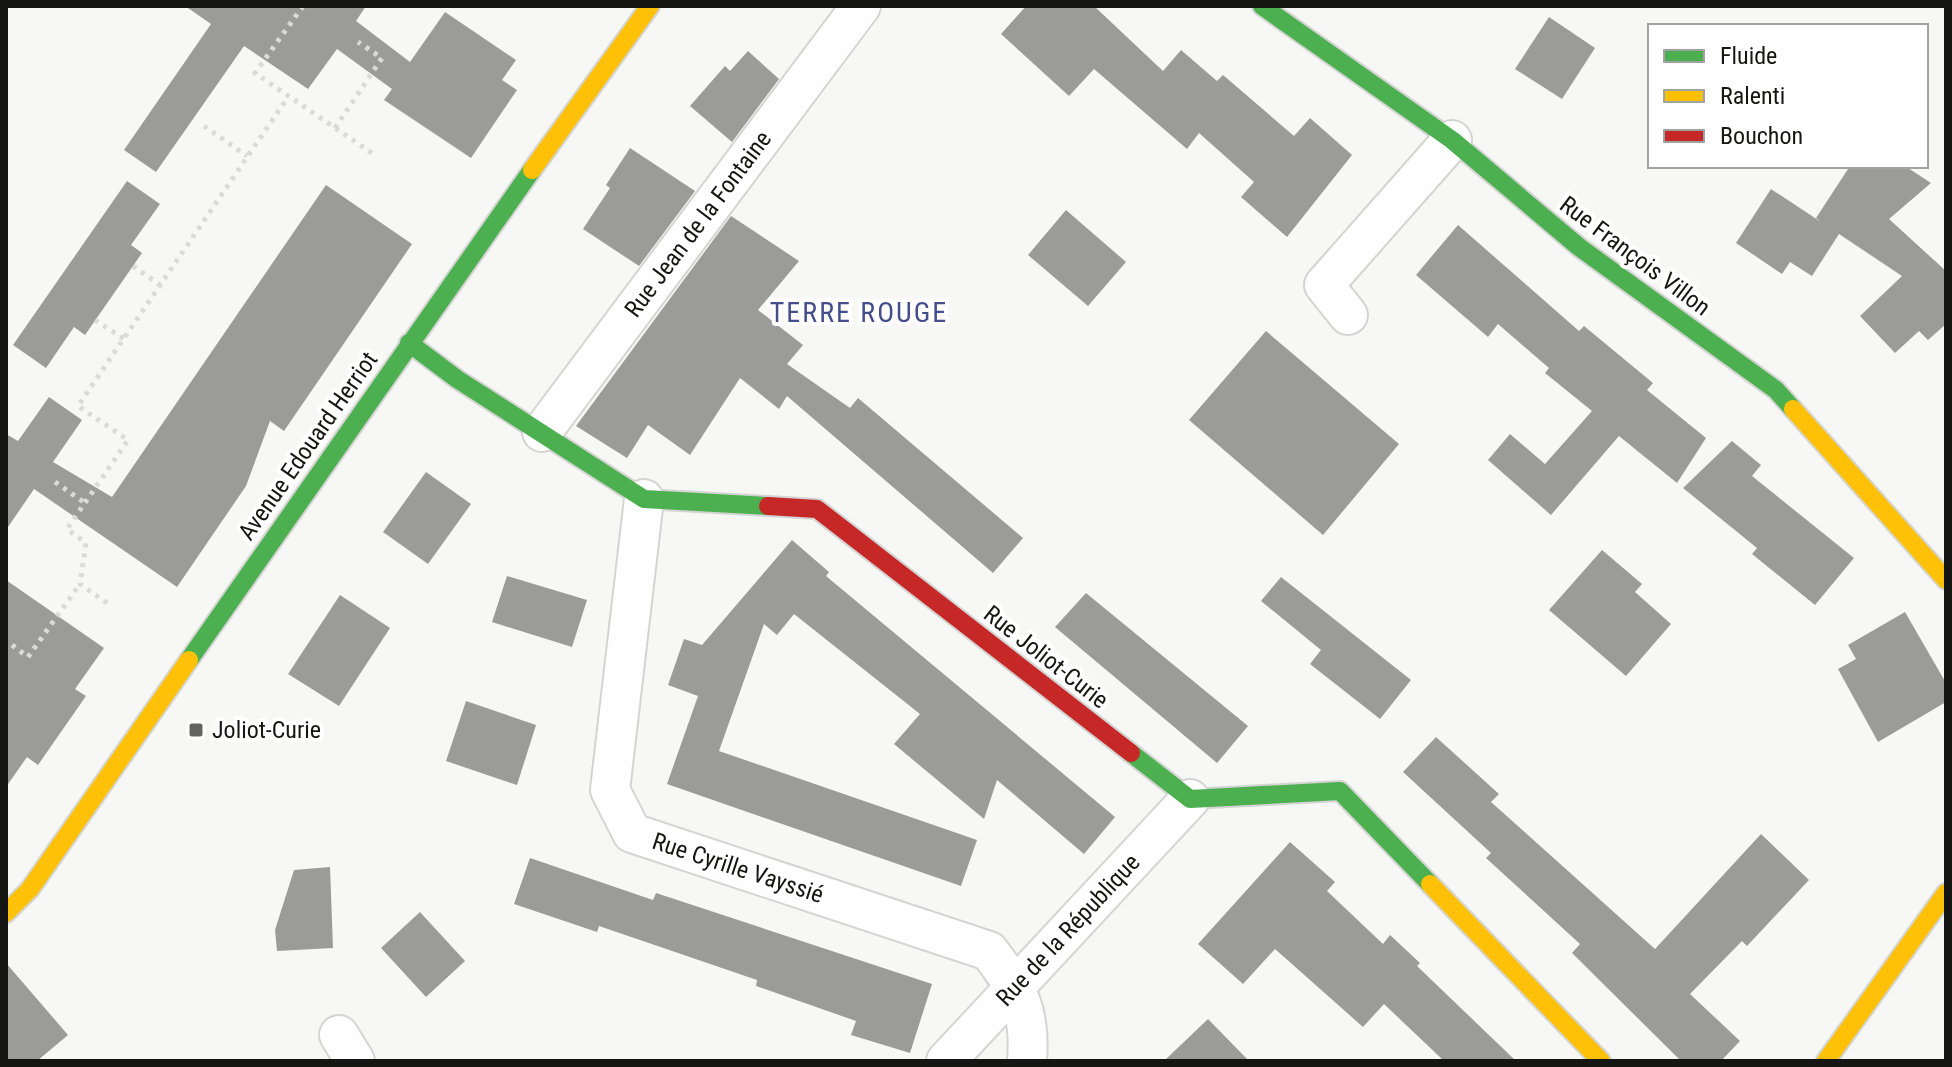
<svg xmlns="http://www.w3.org/2000/svg" width="1952" height="1067" viewBox="0 0 1952 1067" font-family="'Roboto Condensed',sans-serif">
	<style>
		.building { fill: #9b9c9a }
		.lines { fill: none; stroke-linecap: round; stroke-linejoin: round }
		.street-casing { stroke: #d4d5d3; stroke-width: 42 }
		.fast-casing { stroke: #d4d5d3; stroke-width: 22 }
		.slow-casing { stroke: #d4d5d3; stroke-width: 22 }
		.jam-casing { stroke: #d4d5d3; stroke-width: 22 }
		.path { stroke: #dadad9; stroke-width: 5; stroke-dasharray: 4 6; stroke-linecap: butt }
		.street { stroke: #fefefe; stroke-width: 38 }
		.fast { stroke: #4caf50; stroke-width: 18 }
		.slow { stroke: #ffc107; stroke-width: 18 }
		.jam { stroke: #c62828; stroke-width: 18 }
		.poi-dot { fill: #646563; stroke: #fff; stroke-width: 3 }
		.labels { text-anchor: middle; stroke-width: 8; stroke-linejoin: round; paint-order: stroke }
		.street-label { font-size: 24px; fill: #151614; stroke: #fff }
		.poi-label { font-size: 24px; fill: #151614; stroke: #fff; text-anchor: start }
		.quarter-label { font-size: 28px; letter-spacing: 2px; fill: #444e8b; stroke: #fff }
	</style>
	<rect width="100%" height="100%" fill="#f7f8f5"/>
	<g class="building">
		<path d="M185 6H366L356 21 410 62 445 12 516 60 502 80 517 90 471 158 384 100 392 89 337 49 308 89 244 46 156 172 124 150 211 24Z"/>
		<path d="M1026 6H1094L1163 71 1181 50 1217 81 1223 75 1294 136 1310 118 1352 155 1287 237 1241 197 1254 182 1199 133 1187 149 1094 69 1069 96 1001 34Z"/>
		<path d="M1549 17 1595 48 1562 99 1515 69Z"/>
		<path d="M748 51 779 79 732 142 690 106 725 66 730 71Z"/>
		<path d="M630 148 695 191 639 266 583 229 610 188 606 185Z"/>
		<path d="M1850 166H1905L1931 183 1889 219 1946 271V324L1928 340 1919 331 1895 353 1860 316 1902 276 1839 234 1812 276 1790 262 1782 274 1736 243 1771 189 1821 222 1816 218Z"/>
		<path d="M127 181 160 204 131 245 142 253 85 335 74 327 46 368 13 345Z"/>
		<path d="M326 185 412 244 284 431 270 421 246 486 177 587 34 489 6 530V434L18 441 49 397 82 420 53 462 112 497Z"/>
		<path d="M1066 210 1126 262 1088 306 1028 255Z"/>
		<path d="M731 216 799 261 758 310 803 345 787 364 850 408 858 398 1023 538 993 573 787 396 779 409 740 378 690 455 648 425 627 458 576 426Z"/>
		<path d="M1458 225 1579 331 1584 326 1653 383 1647 390 1706 438 1677 483 1619 436 1551 515 1488 460 1510 434 1545 464 1592 411 1545 373 1549 368 1498 324 1488 337 1416 275Z"/>
		<path d="M1266 331 1399 444 1323 535 1189 420Z"/>
		<path d="M1732 441 1761 465 1752 476 1854 558 1815 605 1752 554 1757 548 1683 488Z"/>
		<path d="M426 472 471 504 428 564 383 532Z"/>
		<path d="M792 540 829 572 826 576 1115 817 1084 854 997 780 984 819 894 744 920 714 794 614 777 635 764 624 719 751 977 840 961 886 667 784 698 696 668 685 684 639 702 645Z"/>
		<path d="M1602 550 1642 584 1635 592 1671 624 1626 676 1549 610Z"/>
		<path d="M507 576 587 600 572 647 492 622Z"/>
		<path d="M1281 577 1411 680 1380 719 1310 664 1321 650 1261 601Z"/>
		<path d="M6 580 104 648 75 689 86 696 38 765 27 757 6 787Z"/>
		<path d="M1086 593 1248 726 1217 763 1055 627Z"/>
		<path d="M340 595 390 628 339 706 288 674Z"/>
		<path d="M1905 612 1946 683V702L1878 742 1838 669 1856 659 1848 645Z"/>
		<path d="M466 701 536 725 517 785 446 761Z"/>
		<path d="M1436 737 1499 794 1491 802 1655 949 1761 834 1809 880 1747 946 1742 941 1690 994 1740 1041 1721 1061H1681L1572 953 1580 944 1486 858 1491 853 1403 772Z"/>
		<path d="M1290 842 1335 882 1327 891 1383 944 1390 935 1420 963 1417 966 1516 1061H1444L1384 1004 1363 1027 1275 949 1243 984 1198 944Z"/>
		<path d="M530 858 653 900 656 893 932 984 910 1053 851 1035 856 1021 756 986 757 980 599 926 597 932 514 904Z"/>
		<path d="M330 867 333 948 277 951 275 930 294 870Z"/>
		<path d="M420 912 465 961 426 997 381 948Z"/>
		<path d="M6 963 68 1035 37 1061H6Z"/>
		<path d="M1208 1019 1249 1061H1164Z"/>
	</g>
	<g class="lines">
		<g class="street-casing">
			<g id="street">
				<path d="M1348 315 1324 285 1452 140"/>
				<path d="M542 432 861 6"/>
				<path d="M644 499 610 790 632 833 989 951C1019 990 1031 1011 1027 1061"/>
				<path d="M339 1035 355 1061"/>
				<path d="M946 1061 1190 799"/>
			</g>
		</g>
		<g class="fast-casing">
			<g id="fast">
				<path d="M1262 6 1452 140 1579 247 1776 390 1793 409"/>
				<path d="M409 343 457 379 644 499 768 506"/>
				<path d="M189 660 532 170"/>
				<path d="M1131 753 1190 799 1340 791 1430 884"/>
			</g>
		</g>
		<g class="slow-casing">
			<g id="slow">
				<path d="M532 170 650 6"/>
				<path d="M1793 409 1946 580"/>
				<path d="M1430 884 1601 1061"/>
				<path d="M6 913 30 889 189 660"/>
				<path d="M1826 1061 1946 893"/>
			</g>
		</g>
		<g class="jam-casing">
			<path id="jam" d="M768 506 817 509 1131 753"/>
		</g>
		<g class="path">
			<path d="M303 6 255 73 376 156"/>
			<path d="M204 126 247 156"/>
			<path d="M335 128 382 58 358 42"/>
			<path d="M133 266 160 285"/>
			<path d="M95 320 124 339"/>
			<path d="M55 482 85 503"/>
			<path d="M107 603 80 584 86 543 67 529 128 440 78 406 288 97"/>
			<path d="M12 645 28 657 80 584"/>
		</g>
		<use href="#street" class="street"/>
		<use href="#fast" class="fast"/>
		<use href="#slow" class="slow"/>
		<use href="#jam" class="jam"/>
	</g>
	<rect class="poi-dot" x="188" y="722" width="16" height="16" rx="4"/>
	<g class="labels">
		<g class="street-label">
			<text transform="translate(698 224) rotate(-53)" y="8">Rue Jean de la Fontaine</text>
			<text transform="translate(1635 256) rotate(37)" y="8">Rue François Villon</text>
			<text transform="translate(308 446) rotate(-55)" y="8">Avenue Edouard Herriot</text>
			<text transform="translate(1046 657) rotate(38)" y="8">Rue Joliot-Curie</text>
			<text transform="translate(738 868) rotate(18)" y="8">Rue Cyrille Vayssié</text>
			<text transform="translate(1068 930) rotate(-47)" y="8">Rue de la République</text>
		</g>
		<g class="poi-label">
			<text x="212" y="738">Joliot-Curie</text>
		</g>
		<g class="quarter-label">
			<text x="859" y="322">TERRE ROUGE</text>
		</g>
	</g>
	<rect width="1952" height="1067" fill="none" stroke="#151614" stroke-width="16"/>
	<rect x="1648" y="24" width="280" height="144" fill="#ffffff" stroke="#a1a2a1" stroke-width="2"/>
	<rect x="1664" y="50" width="40" height="12" fill="#4caf50" stroke="#a1a2a1" stroke-width="2"/>
	<text x="1720" y="64" font-size="24" fill="#151614">Fluide</text>
	<rect x="1664" y="90" width="40" height="12" fill="#ffc107" stroke="#a1a2a1" stroke-width="2"/>
	<text x="1720" y="104" font-size="24" fill="#151614">Ralenti</text>
	<rect x="1664" y="130" width="40" height="12" fill="#c62828" stroke="#a1a2a1" stroke-width="2"/>
	<text x="1720" y="144" font-size="24" fill="#151614">Bouchon</text>
</svg>
